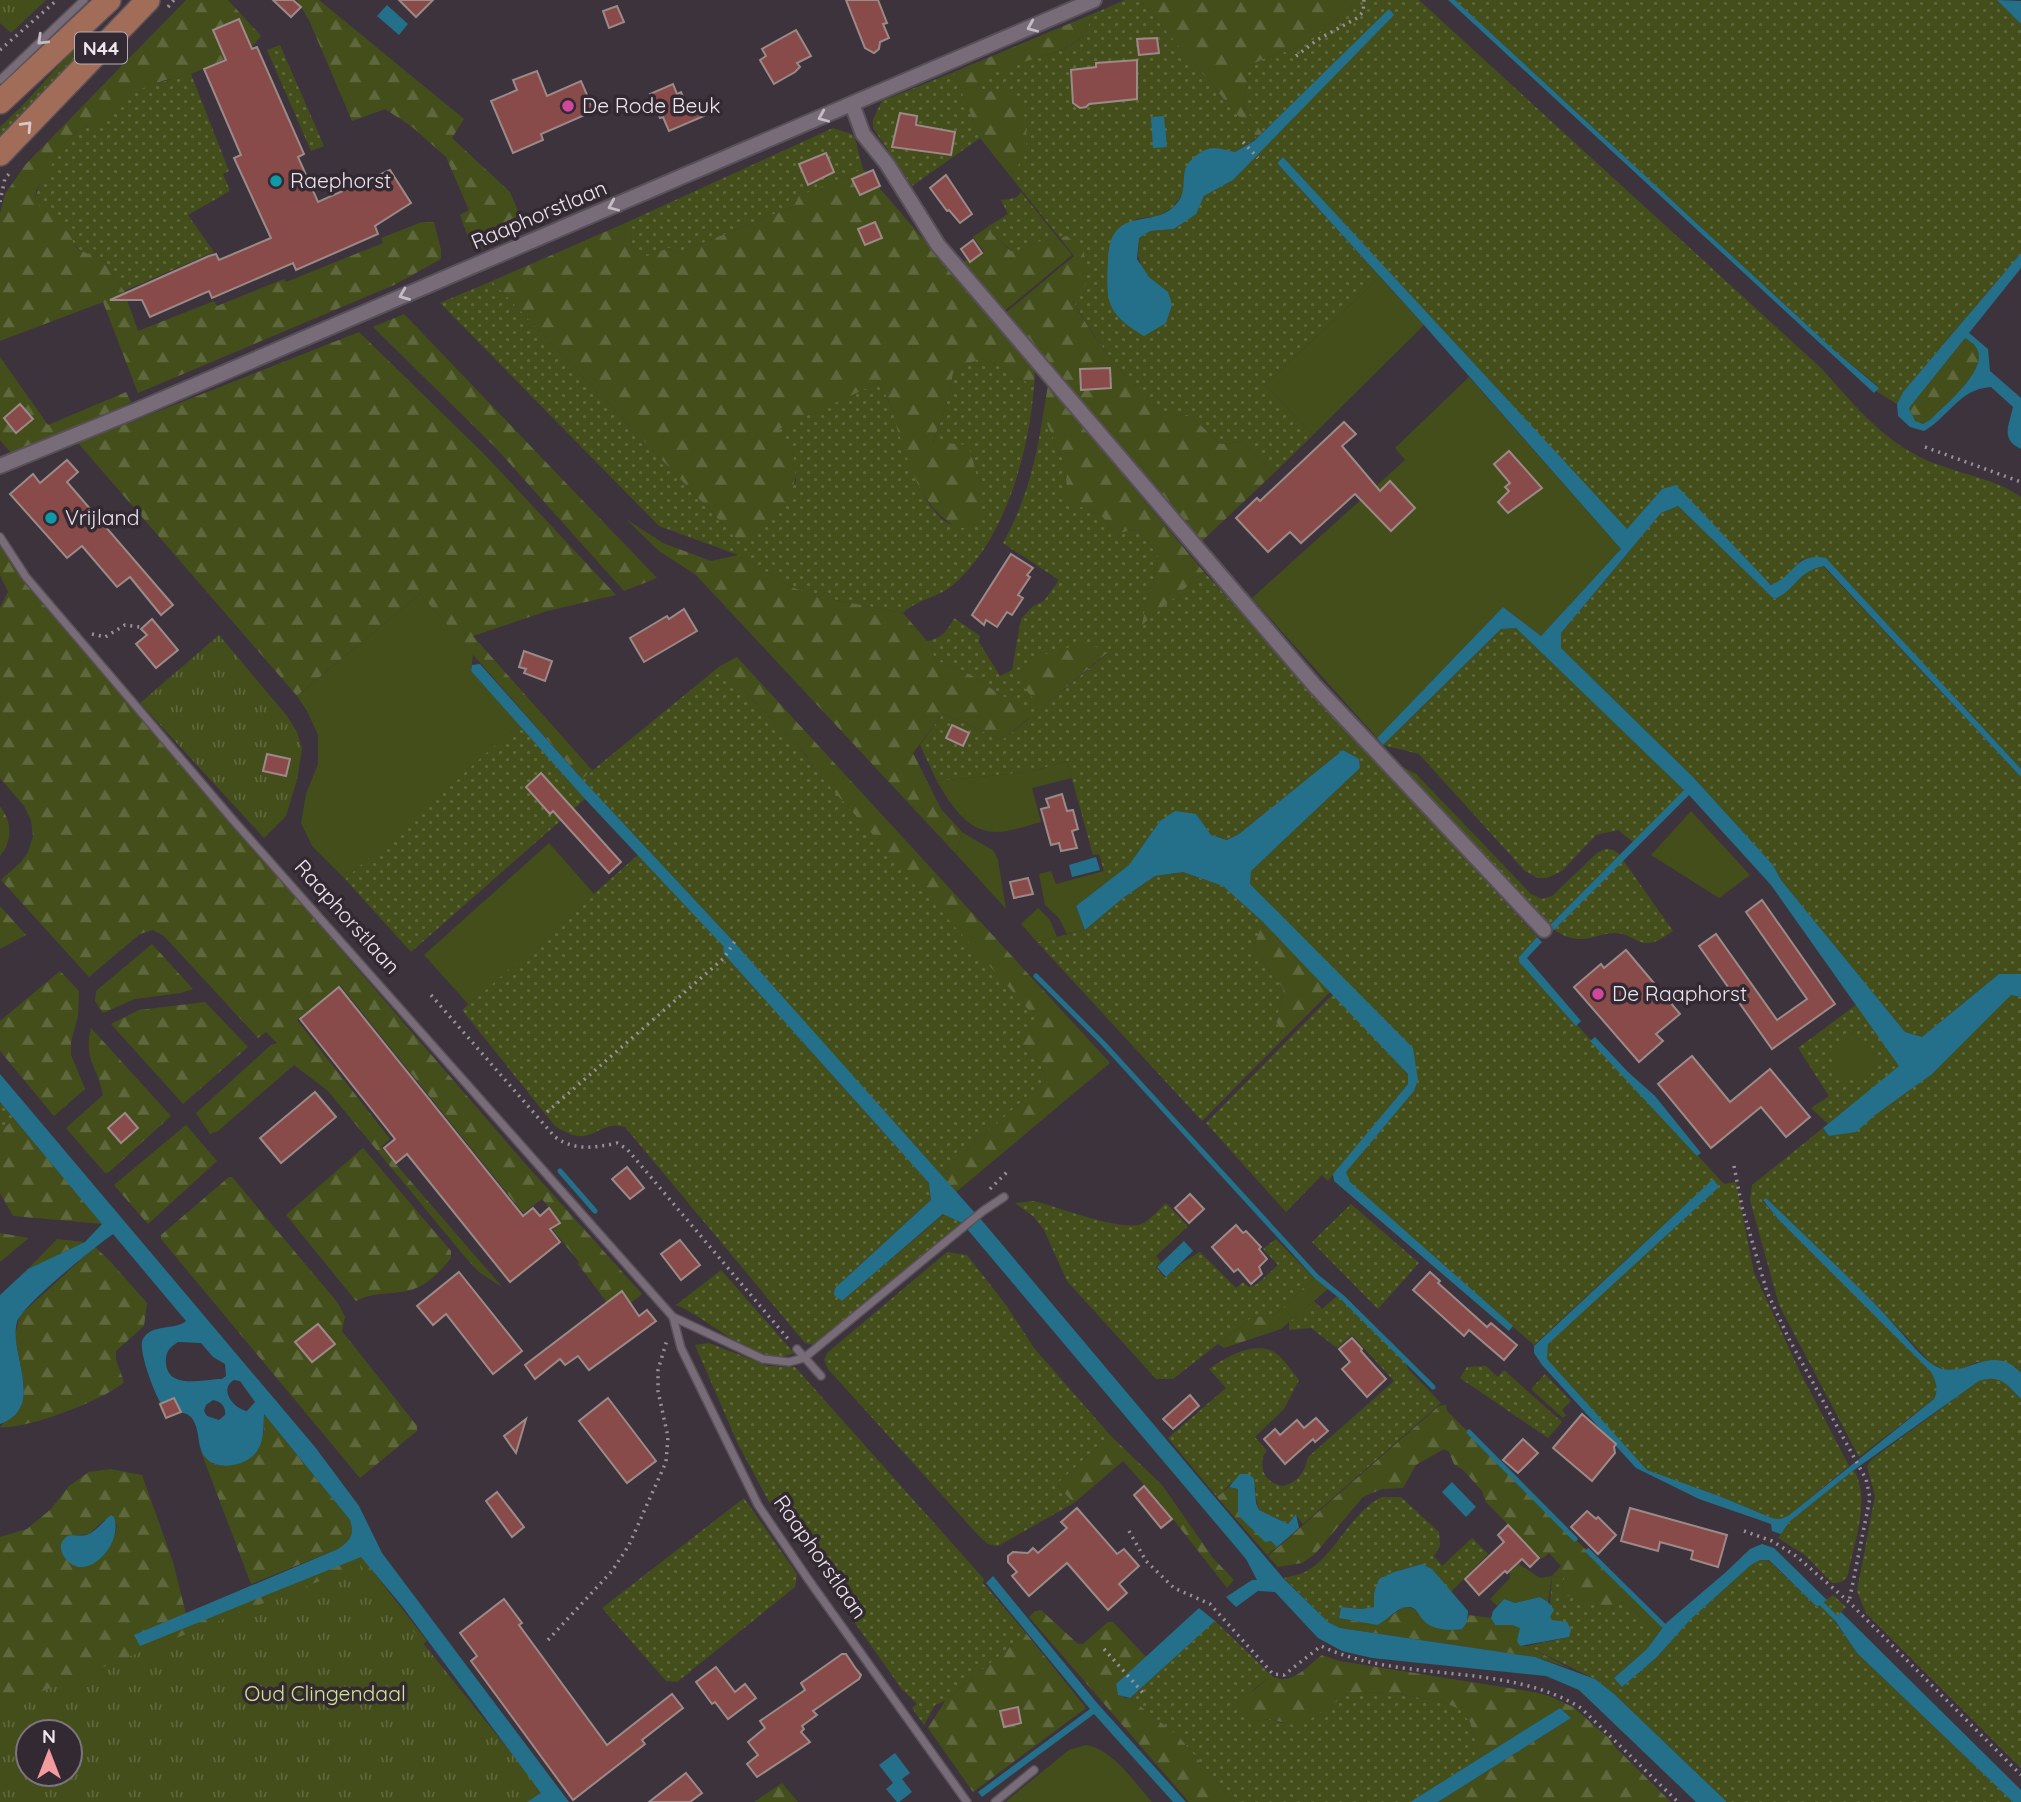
<svg xmlns="http://www.w3.org/2000/svg" width="2021" height="1802" viewBox="0 0 2021 1802" font-family="Quicksand,sans-serif">
	<style>
		.grass { fill: url(#grass-dots); fill-rule: evenodd }
		.forest { fill: url(#forest-firs); fill-rule: evenodd }
		.park { fill: url(#park-tufts); fill-rule: evenodd }
		.garden { fill: #444e1b }
		.water { fill: #24708b; fill-rule: evenodd }
		.lines { fill: none; stroke-linecap: round; stroke-linejoin: round }
		.stream { stroke: #24708b; stroke-width: 5 }
		.building { fill: #884b49; stroke: #9c8a88; stroke-width: 2 }
		.service-casing { stroke: #585058; stroke-width: 10 }
		.minor-casing { stroke: #585058; stroke-width: 18 }
		.primary-casing { stroke: #585058; stroke-width: 26 }
		.path { stroke: #999199; stroke-width: 3.5; stroke-dasharray: 2 5; stroke-linecap: butt }
		.service { stroke: #776c77; stroke-width: 7 }
		.minor { stroke: #776c77; stroke-width: 14 }
		.primary { stroke: #a26d58; stroke-width: 23 }
		.oneway { stroke: #c4bcc4 }
		.oneway2 { stroke: #dac8c8 }
		.hotel-dot { fill: #d1479c; stroke: #332933; stroke-width: 2.5 }
		.culture-dot { fill: #0f9aa8; stroke: #332933; stroke-width: 2.5 }
		.labels { text-anchor: middle; stroke-width: 7; stroke-linejoin: round; paint-order: stroke }
		.shield { fill: #332933; stroke: #b5aeb5; stroke-width: 2 }
		.shield-label { font-size: 19px; font-weight: bold; fill: #ede7ed }
		.poi-label { font-size: 21px; fill: #ede7ed; stroke: #332933; text-anchor: start }
		.street-label { font-size: 21px; fill: #ede7ed; stroke: #332933 }
		.park-label { font-size: 21px; fill: #d2e58e; stroke: #332933 }
	</style>
	<defs>
		<pattern id="grass-dots" width="8" height="8" patternUnits="userSpaceOnUse" patternTransform="scale(1.75)"><rect width="8" height="8" fill="#444e1b"/><path d="M2 2h.1M6 6h.1" fill="none" stroke="#5f683c" stroke-width="1.8" stroke-linecap="round"/></pattern>
		<pattern id="forest-firs" width="22" height="20" patternUnits="userSpaceOnUse" patternTransform="scale(1.75)"><rect width="22" height="20" fill="#444e1b"/><path d="M5 1l3.5 6h-7zM16 11l3.5 6h-7z" fill="#5f683c"/></pattern>
		<pattern id="park-tufts" width="24" height="20" patternUnits="userSpaceOnUse" patternTransform="scale(1.75)"><rect width="24" height="20" fill="#444e1b"/><path d="M3 7l-1-3M5 7V3M7 7l1-3M15 17l-1-3M17 17v-4M19 17l1-3" fill="none" stroke="#5f683c"/></pattern>
	</defs>
	<rect width="100%" height="100%" fill="#3d333d"/>
	<g class="grass">
		<path d="M1125 0H1140L1257 138 1235 152 1213 148 1186 167 1184 192 1172 208 1158 216 1136 219 1109 249 1168 292C1144 274 1136 269 1139 238L1150 231 1175 229 1195 214 1204 196 1233 180 1389 10 1262 133 1244 107 1249 66 1265 58 1301 47 1353 5V0H1419L1822 369C1856 407 1887 446 1936 464 1965 475 1995 479 2021 497V769L1826 558 1802 559 1783 580 1772 585 1662 489 1627 530 1283 157 1277 163 1380 277 1265 385 1313 435 1274 473 1243 442 1220 444 1191 416C1184 416 1176 416 1169 414 1141 403 1086 328 1073 300L1086 284 1067 236 1059 237 1011 177 1025 152 990 91 981 95 977 92C981 52 1091 68 1090 15Z"/>
		<path d="M1455 0H1997L2021 24V253L1903 392 1897 404 1876 391 1879 387 1835 351Z"/>
		<path d="M97 36 0 137V127L24 104 76 46Z"/>
		<path d="M280 45 324 146 311 151 267 50Z"/>
		<path d="M954 72 980 138 912 186 873 128V119L882 101Z"/>
		<path d="M191 74 229 171 223 174 230 191 188 215 214 252 124 291 94 249 88 254C66 243 50 221 35 201 37 182 62 142 78 131 85 126 91 126 99 125L128 94 143 87Z"/>
		<path d="M833 128 854 135 863 169 837 180 794 206 678 253 669 248 639 260 623 224Z"/>
		<path d="M1021 192 1058 238 1038 242 1019 251H1012L992 234 989 226 1008 214 1001 200 1016 198Z"/>
		<path d="M492 281 742 544 796 482 793 455 778 429 871 385 878 383C904 411 915 538 969 526L933 443 949 396 953 373 980 358 1005 368 1034 387C1029 452 1005 540 954 584 938 598 918 599 903 613L820 597 794 588 738 555 659 526 440 303Z"/>
		<path d="M1043 415 1067 469V487L1079 506 1100 514 1114 531 1120 533 1134 529 1140 533 1158 555 1153 585 1146 603 1143 624 1204 572 1537 937 1519 957V962L1724 1184 1736 1182 1754 1273 1801 1374 1849 1466 1788 1516 1780 1519 1772 1518 1719 1496 1647 1470 1546 1359 1548 1344 1713 1179 1534 1345 1350 1183 1345 1172 1414 1091 1418 1079 1323 959 1250 884 1251 871 1360 768 1359 759 1343 750 1239 834 1227 840 1211 835 1196 814 1160 821 1129 865 1107 882 1099 854 1093 855 1067 761 1029 772 937 781 920 745 943 714 1002 740 1030 718 1022 709 971 675 936 660 927 641C942 638 947 632 954 618L980 636 979 642 1000 676 1012 670 1021 619 1033 606 1044 601 1059 580 1003 543C1026 502 1036 461 1043 415ZM1107 654 1042 707 1022 684Z"/>
		<path d="M1678 506 1774 599C1796 590 1795 572 1823 566L2021 777V974H1999L1922 1037 1905 1032 1781 880 1773 865 1693 777 1561 648V633L1661 513Z"/>
		<path d="M1516 628 1685 790 1633 842 1618 830 1596 835 1562 871 1547 878H1538L1525 871 1419 754 1383 745 1501 629Z"/>
		<path d="M720 666 797 745 808 758 807 761 1037 1018 1036 1024 1020 1044C1030 1054 1046 1066 1046 1080L939 1175 734 942 582 779Z"/>
		<path d="M519 724 585 799 411 952 345 879 470 766Z"/>
		<path d="M1401 766 1416 774 1531 894 1542 899 1552 896 1597 853C1607 847 1612 848 1620 855L1548 927 1400 771Z"/>
		<path d="M639 854 724 947 723 953 929 1183 932 1199 835 1288V1295L842 1301 944 1214 962 1223 813 1345 805 1343 625 1127C593 1119 595 1152 555 1126L462 1010Z"/>
		<path d="M1623 860 1673 931C1665 936 1657 943 1648 943 1640 944 1631 936 1623 934 1599 928 1586 951 1554 930Z"/>
		<path d="M1183 872 1223 886 1263 922 1253 948 1284 990 1276 1022 1286 1036 1202 1121 1037 942 1085 930 1123 898 1155 876Z"/>
		<path d="M1333 994 1408 1074V1084L1328 1181 1322 1175 1286 1212 1206 1123Z"/>
		<path d="M2011 995 2021 997V1373L2016 1367 1977 1362 1959 1370 1948 1371 1932 1364 1877 1306 1766 1198 1763 1201 1778 1219 1931 1372 1938 1387 1934 1399 1859 1457 1779 1305 1750 1200 1752 1185 1823 1128 1829 1136 1856 1131Z"/>
		<path d="M1856 1005 1900 1066 1828 1124 1811 1108 1829 1096 1798 1048Z"/>
		<path d="M0 1102 14 1119 0 1132Z"/>
		<path d="M1034 1201C1058 1207 1122 1232 1141 1224 1150 1221 1159 1209 1166 1203L1188 1226 1156 1256 1161 1262 1156 1267 1165 1278 1183 1262 1200 1252 1236 1288 1243 1282 1249 1287 1257 1284 1278 1265 1263 1249 1276 1239 1314 1278 1276 1314 1251 1318 1173 1379H1156L1067 1281 1044 1230 1034 1217 1015 1203Z"/>
		<path d="M1351 1204 1419 1263 1378 1309 1312 1242Z"/>
		<path d="M947 1252 967 1255 1006 1305 1034 1348 1110 1435 1059 1482 1058 1486 1074 1503 998 1546 988 1544 978 1535 828 1369 824 1360 827 1353Z"/>
		<path d="M721 1270 794 1353C758 1370 710 1318 676 1305Z"/>
		<path d="M1337 1296 1405 1361 1408 1369 1441 1403 1303 1524 1296 1515 1288 1524 1259 1510 1255 1494 1256 1488 1231 1483 1217 1497 1168 1438 1226 1388 1209 1369C1226 1357 1256 1339 1277 1354 1285 1360 1292 1372 1299 1380L1284 1409 1255 1437 1267 1451 1263 1456C1260 1473 1267 1483 1283 1486 1298 1482 1305 1472 1308 1457L1394 1381 1352 1335 1337 1348 1311 1328 1289 1330V1322L1314 1301 1322 1309Z"/>
		<path d="M709 1343 768 1366 795 1367 984 1579 983 1583 1026 1633 945 1701 935 1705 924 1725 912 1708 917 1704 901 1688 768 1500 738 1444 695 1345Z"/>
		<path d="M1486 1366 1498 1377 1504 1370 1562 1422 1548 1438 1460 1378 1467 1367Z"/>
		<path d="M1545 1374 1571 1401 1562 1410 1566 1415 1563 1418 1531 1389Z"/>
		<path d="M1990 1378 2002 1380 2021 1399V1768L1866 1613 1857 1591 1875 1496 1867 1466 1872 1459 1979 1381Z"/>
		<path d="M1854 1470C1871 1501 1854 1541 1848 1574 1845 1582 1840 1583 1832 1583L1805 1555 1778 1538 1789 1522Z"/>
		<path d="M1382 1497H1401L1439 1532 1440 1546 1434 1556 1442 1566 1472 1538 1488 1554 1451 1592 1432 1569 1422 1564 1394 1572 1374 1593 1375 1607 1361 1609 1341 1607 1339 1618 1328 1622 1284 1578C1290 1576 1299 1575 1305 1572 1336 1556 1349 1513 1382 1497Z"/>
		<path d="M744 1498 797 1574 795 1587 677 1682 666 1681 602 1608Z"/>
		<path d="M1760 1560H1768L1817 1607 1833 1595 1846 1607 1834 1620 1857 1653 2013 1802H1727L1613 1693 1595 1679 1527 1646 1569 1637 1549 1617 1552 1576 1564 1578 1563 1594 1586 1602 1596 1601 1604 1608H1611L1624 1602 1659 1632 1647 1649 1614 1678 1622 1687 1656 1658 1691 1619 1751 1565Z"/>
		<path d="M1215 1621 1271 1675 1253 1690 1251 1721 1270 1719 1282 1723 1349 1693 1388 1692 1443 1702 1460 1709 1470 1722 1480 1758 1410 1802H1234L1179 1737 1130 1698Z"/>
	</g>
	<g class="forest">
		<path d="M186 0H228L261 36 252 47 182 78 165 80 128 94 107 121 99 125 85 127 76 132 65 143 46 174 36 191 35 201C43 211 45 208 52 214 61 222 72 236 75 247L88 254 94 249 124 291 138 331 214 301 217 306 284 279 286 282 383 243 381 238 422 222H434L441 250V259L394 285 138 393 103 302 0 341V213L5 194 26 164Z"/>
		<path d="M297 0H319L464 119 452 138 510 192 526 230 480 249 471 246 460 215 469 210 446 157 411 126 385 109 352 121 309 20Z"/>
		<path d="M1140 0H1353V5L1301 47 1265 58 1249 66 1244 107 1262 133 1257 138Z"/>
		<path d="M1090 15C1091 62 1002 54 978 86L977 92 981 94C1013 83 1024 99 1026 130 1027 137 1027 145 1025 152 1022 161 1015 169 1011 177L980 138 954 72Z"/>
		<path d="M863 169 1030 363 1035 372 1034 387 1005 368 980 358 953 373 949 396 933 442 969 445C973 463 991 515 970 526 961 531 953 526 946 520 919 499 909 463 898 432 893 415 891 397 878 383L779 429C783 437 789 444 792 453 807 493 770 521 742 544L492 281 623 224 639 259 669 248 678 253 794 206 799 196Z"/>
		<path d="M989 226 992 234 1011 251H1019L1038 242 1058 238 1072 255 1002 313 959 266 966 260 970 263 984 252 973 237Z"/>
		<path d="M1067 236 1084 252 1086 284 1073 301C1087 330 1136 395 1164 411 1172 416 1181 416 1191 416L1220 444 1243 442 1274 473 1201 542 1003 315 1074 256 1059 237Z"/>
		<path d="M404 314 657 578 624 591 494 446 373 327Z"/>
		<path d="M359 332 485 455 616 595 547 611 473 636 592 770 582 779 420 594 297 696 78 443Z"/>
		<path d="M1965 337C1969 341 1975 345 1978 349 1988 370 1944 406 1930 420L1923 424 1915 421 1909 408Z"/>
		<path d="M0 357 48 425 126 392 131 402 52 439 11 453 0 440Z"/>
		<path d="M1048 385 1204 572 1142 625 1146 603 1153 585 1158 555 1140 533 1134 529 1120 533 1114 531 1100 514 1079 506 1066 497 1067 469 1043 415Z"/>
		<path d="M626 519 663 543 711 561 738 555 794 588 820 597 903 613 927 641 936 660 971 675 1022 709 1030 717 1002 740 943 714 913 753 941 809 962 832 956 854 696 575 659 551Z"/>
		<path d="M0 545 25 583 86 654 522 1160 642 1294 616 1315 578 1264 579 1262 552 1229 561 1222 542 1199 523 1213 340 985 297 1020 390 1139 381 1147 503 1288 479 1272 465 1257 328 1091 294 1065 218 1131 210 1134 196 1113 271 1045 277 1043 266 1032 258 1038 164 936 153 930 140 934 89 977 1 880 21 862 28 852 33 836 31 820 24 806 0 778V608L8 592 0 575Z"/>
		<path d="M1087 642 1107 653 1041 708 1022 685 1023 672 1042 655Z"/>
		<path d="M737 657 1110 1063 955 1193 939 1175 1046 1080C1046 1066 1030 1054 1020 1044V1039L1036 1024V1018L807 761 808 757 797 745 720 666Z"/>
		<path d="M0 806C12 823 13 839 0 856Z"/>
		<path d="M0 906 26 935 0 949Z"/>
		<path d="M1263 922 1331 991 1286 1036 1276 1022 1284 990 1253 948Z"/>
		<path d="M152 944 193 989 181 993 135 999 103 1013 95 1001 96 991Z"/>
		<path d="M60 971 79 991 78 1016 71 1042V1055L85 1089 54 1116 0 1051V1021Z"/>
		<path d="M205 1002 248 1047 183 1104 111 1024 139 1010Z"/>
		<path d="M91 1028 171 1116 108 1173H105L66 1128 103 1095C98 1067 83 1059 91 1028Z"/>
		<path d="M14 1119 103 1224 13 1216 0 1193V1132Z"/>
		<path d="M186 1125 217 1161 148 1224 114 1185Z"/>
		<path d="M363 1148 451 1251V1258C438 1274 423 1290 401 1292 385 1294 371 1293 356 1301L286 1215Z"/>
		<path d="M229 1177H232L338 1303 345 1317 342 1331 417 1426V1431L360 1478 161 1239V1235Z"/>
		<path d="M0 1233 29 1238 0 1262Z"/>
		<path d="M57 1239 85 1242 28 1269Z"/>
		<path d="M95 1247 110 1261 147 1303 144 1326 116 1351V1360L124 1382C105 1400 25 1430 0 1427L23 1399 24 1386 15 1335 20 1315Z"/>
		<path d="M1314 1278 1329 1288 1281 1329 1224 1348 1218 1344 1251 1318 1276 1314Z"/>
		<path d="M1446 1405 1447 1411 1663 1627 1659 1632 1624 1602 1611 1608H1604L1596 1601 1586 1603 1563 1594 1564 1578 1552 1576 1561 1566 1549 1553 1542 1559 1486 1502 1482 1491 1464 1471 1454 1464 1449 1452 1444 1449 1416 1465 1403 1488 1382 1489 1363 1497 1315 1554 1302 1563 1278 1567 1268 1556 1439 1406Z"/>
		<path d="M263 1413 350 1520C355 1535 350 1541 338 1549L251 1584 200 1449C217 1478 234 1462 257 1451L264 1431Z"/>
		<path d="M1110 1435 1162 1485 1213 1558 1234 1580 1227 1588 1162 1505 1123 1461 1074 1503 1058 1486 1059 1482Z"/>
		<path d="M110 1469 142 1475 173 1562 186 1614 167 1622 140 1645 361 1556 427 1641 390 1670 70 1774V1732H28L0 1740V1537L27 1529 51 1509 69 1486 89 1472ZM104 1520 117 1524C115 1545 102 1557 85 1567L69 1536 89 1534Z"/>
		<path d="M1229 1487 1238 1489 1271 1540 1277 1547 1267 1555 1217 1497Z"/>
		<path d="M1404 1607C1415 1607 1418 1612 1424 1621L1467 1622 1468 1615 1491 1618 1495 1625H1512L1520 1628V1646H1527L1569 1668 1535 1657 1340 1628 1328 1622 1339 1618 1377 1625Z"/>
		<path d="M1041 1610 1078 1644H1083L1108 1622H1113L1146 1657 1116 1684 1124 1698H1130L1179 1737 1234 1802H1189L1029 1617 1035 1611Z"/>
		<path d="M1026 1633 1086 1708 973 1792 928 1728 945 1701Z"/>
		<path d="M1322 1655 1339 1661 1534 1692 1549 1696 1573 1707 1611 1740 1614 1746 1671 1802H1438L1571 1718 1560 1708 1480 1758 1470 1722 1459 1709 1443 1702 1388 1692 1349 1693 1303 1724 1293 1725 1270 1719 1251 1721C1244 1715 1240 1711 1241 1702L1271 1675C1288 1689 1309 1665 1322 1655Z"/>
		<path d="M782 1783 798 1802H754Z"/>
	</g>
	<g class="park">
		<path d="M0 0H46L11 33 0 23Z"/>
		<path d="M219 635 287 716 297 732 302 749 297 780 286 816 264 838 140 703Z"/>
		<path d="M360 1565 551 1802H0V1708ZM28 1732H70V1774H28Z"/>
	</g>
	<g class="garden">
		<path d="M1380 277 1424 325 1313 435 1265 385Z"/>
		<path d="M1469 377 1621 549 1541 636 1503 607 1377 738 1252 598 1405 460 1395 448Z"/>
		<path d="M420 594 473 654 471 671 519 724 345 879 312 846 301 823 306 794 318 764V735L307 711 297 696Z"/>
		<path d="M1067 761 1072 778 1032 788 1041 822C1025 826 1004 835 987 831 963 826 948 800 937 781L1029 772Z"/>
		<path d="M1691 811 1750 875 1719 898 1651 855Z"/>
		<path d="M962 832 994 851 998 860 1006 909 956 854Z"/>
		<path d="M549 843 594 894 469 1005 424 955Z"/>
		<path d="M1051 871 1056 884 1104 871 1107 882 1076 906 1085 930 1067 934 1058 917 1045 905 1039 874Z"/>
		<path d="M1038 908 1050 920 1057 937 1037 942 1021 924Z"/>
		<circle cx="1854" cy="1059" r="21"/>
		<path d="M1519 1564 1540 1578 1552 1576 1548 1602 1540 1597 1515 1603 1504 1599 1497 1606 1490 1599 1510 1578V1572Z"/>
		<path d="M1086 1745C1114 1750 1133 1781 1152 1802H1005L1069 1750Z"/>
	</g>
	<g class="water">
		<path d="M1448 0H1455L1835 351 1879 388 1874 393Z"/>
		<path d="M1997 0 2021 1V24Z"/>
		<path d="M387 5 408 24 399 35 377 16Z"/>
		<path d="M1389 9 1394 15 1233 180 1204 196 1196 214 1174 229 1150 231 1139 238 1137 259 1149 277 1168 292 1172 305 1166 323 1144 336C1106 313 1106 303 1108 261 1108 252 1110 237 1117 230 1131 215 1155 222 1171 209 1187 196 1182 186 1185 170 1188 160 1203 148 1214 148 1220 148 1229 151 1235 152L1254 141Z"/>
		<path d="M1164 116 1167 147 1153 148 1151 117Z"/>
		<path d="M1283 157 1627 529 1662 489 1676 485 1771 585C1796 575 1795 552 1826 558L2021 769V777L1824 566C1795 572 1797 590 1774 599L1678 506 1661 513 1561 633V648L1693 777 1773 865 1781 880 1905 1032 1922 1037 1999 974H2021V997L2011 995 1932 1074 1875 1115 1856 1132 1829 1136 1823 1128 1899 1066 1771 885 1689 795 1554 930 1548 927 1684 790 1516 628 1501 629 1383 745 1377 738 1503 607 1541 636 1621 549 1424 325 1277 163Z"/>
		<path d="M2021 253V268L1969 333 1988 349 1990 371 2021 398V449C2000 439 2009 426 2013 407L1991 387C1959 389 1950 416 1924 431L1910 427 1898 416 1897 404 1903 392ZM1965 338C1968 340 1975 344 1977 349 1989 369 1944 406 1930 420L1923 424 1915 421 1909 408Z"/>
		<path d="M480 664 582 779 734 942 984 1223 1283 1578 1328 1622 1340 1628 1535 1657 1595 1679 1613 1693 1727 1802H1696L1579 1690 1546 1676 1372 1658 1342 1651 1318 1638 1275 1592 1258 1591 1236 1607 1226 1597 1252 1580H1257L1246 1559 962 1223 943 1214 842 1301 834 1295 835 1288 931 1200 929 1183 723 953 724 947 585 799 471 671 472 665Z"/>
		<path d="M1343 750 1359 759 1360 768 1251 871 1250 884 1413 1048 1418 1080 1414 1091 1346 1172 1350 1182 1513 1326 1509 1331 1334 1181 1333 1174 1408 1084V1074L1263 922 1223 886 1183 872 1155 876 1123 898 1085 930 1076 906 1129 865 1160 821 1175 811 1196 814 1211 835 1227 840 1239 834Z"/>
		<path d="M1096 857 1100 870 1072 877 1069 865Z"/>
		<path d="M1537 937 1542 942 1527 958 1581 1021 1576 1026 1519 962V957Z"/>
		<path d="M1595 1037 1628 1072 1655 1096 1701 1153 1697 1156 1590 1041Z"/>
		<path d="M0 1074 315 1447 359 1506 382 1553 569 1802H527L541 1793 402 1606 361 1557 140 1646 134 1635 338 1549C350 1541 355 1535 350 1520L264 1414C263 1426 265 1439 257 1451 247 1466 217 1472 205 1457 196 1446 201 1429 191 1417 183 1409 171 1415 162 1405 155 1396 137 1348 143 1339 152 1323 174 1331 186 1321L113 1234C95 1247 22 1305 17 1322 8 1353 47 1407 0 1424V1295L28 1269 85 1242 102 1224 0 1102ZM178 1342 201 1343 213 1357 225 1364 226 1376 222 1379C204 1379 169 1390 166 1364 165 1352 169 1348 178 1342ZM234 1380 240 1381 255 1402 247 1411C234 1409 218 1389 234 1380ZM213 1400C222 1402 226 1407 225 1415L219 1420 207 1416 204 1411 206 1405Z"/>
		<path d="M1713 1179 1719 1187 1548 1344 1547 1359 1647 1470 1719 1496 1772 1518 1780 1519 1788 1516 1934 1399C1939 1389 1936 1382 1931 1372L1778 1219 1763 1200 1766 1198C1803 1234 1841 1269 1877 1306 1893 1322 1916 1352 1932 1364 1963 1385 1990 1339 2021 1373V1399C2006 1384 2001 1374 1979 1381L1854 1470 1789 1522 1781 1534 1772 1531 1771 1524 1699 1499 1636 1468 1542 1365 1534 1353V1346Z"/>
		<path d="M1184 1241 1193 1251 1166 1277 1157 1267Z"/>
		<path d="M1240 1474H1249L1254 1479 1256 1503 1259 1510 1288 1524 1296 1514 1299 1528 1277 1547 1271 1541 1265 1542 1238 1515V1489L1229 1487Z"/>
		<path d="M1452 1482 1476 1507 1466 1517 1442 1492Z"/>
		<path d="M111 1515 114 1517C121 1536 104 1564 83 1567 70 1569 53 1549 65 1538 70 1533 78 1537 86 1535 96 1532 102 1522 111 1515Z"/>
		<path d="M1762 1544 1774 1548 1827 1600 1817 1607 1769 1560H1760L1751 1565 1691 1619 1656 1658 1622 1687 1614 1678 1647 1649 1663 1627 1658 1620 1665 1624 1726 1572 1750 1549Z"/>
		<path d="M1422 1564 1432 1569 1468 1611 1467 1622 1462 1629C1450 1631 1433 1630 1424 1621 1418 1615 1417 1606 1407 1607 1397 1607 1387 1621 1377 1625L1339 1618 1341 1607 1361 1609 1374 1607V1593L1379 1579 1394 1572Z"/>
		<path d="M993 1576 1097 1703 1186 1802H1173L1094 1714 982 1797 978 1792 1090 1709 986 1583Z"/>
		<path d="M1540 1597 1548 1602 1554 1610 1550 1617 1552 1620 1567 1622 1571 1630 1569 1637 1520 1646 1517 1641 1520 1628 1512 1625H1495L1491 1618 1493 1611 1504 1599 1515 1603Z"/>
		<path d="M1199 1608 1215 1621 1130 1698 1118 1695 1116 1684Z"/>
		<path d="M1841 1612 2021 1790V1802H2013L1857 1653 1834 1619Z"/>
		<path d="M1560 1708 1571 1718 1438 1802H1410Z"/>
		<path d="M895 1753 910 1773 902 1779 912 1792 899 1802H897L886 1789 893 1783 879 1765Z"/>
	</g>
	<g class="lines">
		<g class="stream">
			<path d="M1036 976 1103 1043 1317 1277 1343 1298 1433 1387"/>
			<path d="M560 1171 595 1211"/>
			<path d="M1469 1432 1575 1539"/>
			<path d="M1588 1551 1663 1625"/>
			<path d="M1819 1601 1839 1621"/>
		</g>
	</g>
	<g class="building">
		<path d="M273 0H293L301 7 291 17Z"/>
		<path d="M399 0H433L416 17Z"/>
		<path d="M846 0H878L887 23 883 24 889 38 880 42 879 49 874 53 865 48Z"/>
		<path d="M617 6 624 22 609 28 603 11Z"/>
		<path d="M239 19 252 49 257 47 304 154 298 157 318 202 390 170 411 203 375 226 378 234 296 270 293 263 212 298 209 291 150 317 142 300H110L209 256 216 254 219 260 271 238 234 158 241 155 204 69 226 60 213 30Z"/>
		<path d="M796 30 811 56 797 63 800 67 795 72 774 84 760 60 766 56 762 49Z"/>
		<path d="M1157 38 1159 53 1139 55 1137 39Z"/>
		<path d="M1137 60V99L1089 104 1086 107 1080 108 1073 103 1071 70 1096 67V63Z"/>
		<path d="M537 71 547 96 581 81 594 111 541 134 543 140 513 153 491 101 517 90 513 80Z"/>
		<path d="M673 84 677 94 681 92 687 106 698 101 704 116 669 131 663 117 660 118 650 94Z"/>
		<path d="M900 113 917 116 916 125 955 132 951 155 892 147Z"/>
		<path d="M826 153 834 172 808 185 799 164Z"/>
		<path d="M873 170 880 186 860 195 852 179Z"/>
		<path d="M946 175 972 214 960 223 949 210 947 211 930 188Z"/>
		<path d="M875 222 882 238 865 245 858 229Z"/>
		<path d="M973 240 982 253 970 262 961 249Z"/>
		<path d="M1110 368 1111 388 1081 390 1080 369Z"/>
		<path d="M20 404 33 419 16 433 4 418Z"/>
		<path d="M1344 422 1356 434 1342 446 1380 491 1390 481 1415 508 1391 531 1355 494 1301 543 1290 532 1268 552 1236 518 1257 498 1260 501Z"/>
		<path d="M1509 451 1542 488 1508 513 1498 502 1509 491 1505 487 1510 483 1494 464Z"/>
		<path d="M67 460 78 472 67 482 173 605 161 615 130 577 117 587 82 546 67 558 10 494 33 474 40 483Z"/>
		<path d="M1011 554 1033 568 1027 575 1030 577 1018 595 1023 598 1012 615 1007 612 997 627 986 620 984 625 972 615Z"/>
		<path d="M684 609 697 631 644 662 630 638 667 616 669 619Z"/>
		<path d="M152 619 178 650 156 668 136 644 147 635 141 629Z"/>
		<path d="M524 651 552 661 545 681 524 673 526 669 519 667Z"/>
		<path d="M952 725 969 733 963 746 946 738Z"/>
		<path d="M267 754 290 759 286 776 263 771Z"/>
		<path d="M541 773 621 862 609 873 553 811 550 814 526 787Z"/>
		<path d="M1062 794 1067 811 1073 810 1078 829 1072 831 1077 848 1061 851 1059 843 1051 845 1041 809 1049 807 1046 799Z"/>
		<path d="M1028 878 1033 894 1014 898 1010 882Z"/>
		<path d="M1762 900 1835 1004 1772 1049 1699 946 1716 934 1777 1020 1807 999 1746 912Z"/>
		<path d="M1626 950 1680 1014 1656 1034 1663 1041 1639 1062 1574 987 1601 964 1604 968Z"/>
		<path d="M339 987 523 1216 533 1208 540 1216 549 1208 560 1223 550 1229 560 1242 510 1282 407 1154 396 1163 384 1148 395 1139 300 1019Z"/>
		<path d="M1692 1056 1730 1102 1770 1069 1810 1117 1786 1137 1761 1107 1711 1148 1658 1084Z"/>
		<path d="M315 1092 336 1117 281 1163 260 1138Z"/>
		<path d="M125 1113 138 1128 121 1143 108 1128Z"/>
		<path d="M627 1167 644 1188 630 1199 612 1179Z"/>
		<path d="M1190 1194 1204 1209 1189 1223 1175 1208Z"/>
		<path d="M1236 1225 1243 1233 1246 1231 1261 1247 1259 1249 1267 1259 1259 1267 1262 1274 1251 1284 1238 1269 1234 1272 1212 1247Z"/>
		<path d="M680 1240 700 1265 681 1280 661 1254Z"/>
		<path d="M459 1272 522 1351 493 1374 446 1314 433 1325 417 1306Z"/>
		<path d="M1430 1272 1440 1281 1438 1283 1487 1327 1491 1323 1517 1345 1504 1360 1469 1330 1464 1336 1413 1290Z"/>
		<path d="M622 1291 639 1316 647 1310 656 1321 589 1370 578 1356 565 1365 560 1359 535 1379 525 1365Z"/>
		<path d="M318 1324 335 1344 312 1362 295 1342Z"/>
		<path d="M1352 1338 1362 1349 1361 1351 1386 1379 1367 1397 1342 1369 1350 1362 1339 1349Z"/>
		<path d="M1190 1395 1199 1406 1173 1429 1163 1419Z"/>
		<path d="M174 1398 181 1412 166 1418 160 1404Z"/>
		<path d="M608 1398 656 1461 627 1483 579 1421Z"/>
		<path d="M1582 1414 1616 1444 1614 1447 1615 1453 1592 1481 1553 1448Z"/>
		<path d="M1316 1418 1328 1431 1315 1442 1313 1439 1285 1464 1264 1439 1275 1429 1280 1435 1297 1420 1304 1428Z"/>
		<path d="M526 1419 516 1453 504 1436Z"/>
		<path d="M1523 1439 1538 1453 1518 1473 1503 1460Z"/>
		<path d="M1144 1486 1172 1519 1161 1528 1134 1495Z"/>
		<path d="M497 1492 524 1527 512 1537 486 1501Z"/>
		<path d="M1077 1508 1117 1554 1124 1549 1139 1566 1119 1584 1127 1593 1108 1610 1067 1563 1029 1596 1012 1576 1017 1572 1008 1562V1556L1013 1552 1028 1553 1033 1548 1038 1553 1067 1528 1061 1522Z"/>
		<path d="M1630 1508 1727 1535 1718 1567 1691 1559 1693 1551 1660 1542 1658 1551 1621 1541Z"/>
		<path d="M1587 1511 1596 1519 1598 1517 1616 1535 1598 1554 1571 1527Z"/>
		<path d="M1508 1525 1539 1558 1530 1567 1522 1559 1507 1573 1505 1571 1479 1595 1465 1579 1504 1542 1498 1535Z"/>
		<path d="M504 1599 522 1623 519 1625 607 1745 672 1694 683 1708 642 1740 645 1744 573 1800 471 1661 477 1656 460 1633Z"/>
		<path d="M842 1654H846L856 1669 861 1675 859 1679 813 1711 817 1715 802 1726 804 1729 801 1732 810 1742 757 1777 747 1764 758 1755 748 1742 765 1728 760 1721 805 1690 801 1683Z"/>
		<path d="M716 1667 735 1692 745 1684 756 1698 728 1719 715 1702 712 1704 696 1682Z"/>
		<path d="M1018 1707 1021 1723 1004 1727 1000 1711Z"/>
		<path d="M686 1773 702 1793 690 1802H649Z"/>
	</g>
	<g class="lines">
		<g class="service-casing">
			<g id="service">
				<path d="M0 80 84 0"/>
				<path d="M0 537 26 577 233 820 673 1317 763 1359 789 1362 804 1358 983 1211 1004 1197"/>
				<path d="M673 1317 681 1348 758 1505 808 1579 967 1802"/>
				<path d="M797 1349 821 1376"/>
				<path d="M995 1802 1034 1770"/>
			</g>
		</g>
		<g class="minor-casing">
			<g id="minor">
				<path d="M852 104 863 134 887 164 938 245 1315 686 1544 930"/>
				<path d="M0 466 137 410 1094 0"/>
			</g>
		</g>
		<g class="primary-casing">
			<g id="primary">
				<path d="M0 102 109 0"/>
				<path d="M0 154 148 0"/>
			</g>
		</g>
		<g class="path">
			<path d="M168 7 174 0"/>
			<path d="M0 50 57 0"/>
			<path d="M1296 56 1317 40 1357 18 1363 12 1364 0"/>
			<path d="M1243 142 1258 158"/>
			<path d="M0 202 5 178 11 172"/>
			<path d="M1925 447 2021 482"/>
			<path d="M92 634 105 637 125 625 140 627"/>
			<path d="M431 995 555 1137C575 1151 594 1148 617 1143L627 1149 789 1340"/>
			<path d="M547 1112 724 958 735 941"/>
			<path d="M1734 1166 1742 1207 1767 1292 1789 1339 1866 1479 1870 1498 1849 1602"/>
			<path d="M990 1189 1007 1172"/>
			<path d="M1129 1531 1146 1561 1174 1588 1210 1604 1273 1674 1284 1675 1321 1646C1401 1684 1506 1661 1581 1708L1678 1802"/>
			<path d="M1744 1531 1772 1541 1796 1556 1849 1602 2021 1775"/>
			<path d="M548 1640 612 1571 629 1545 666 1462 668 1437 658 1391V1370L667 1340"/>
			<path d="M1104 1649 1144 1694"/>
		</g>
		<use href="#service" class="service"/>
		<use href="#minor" class="minor"/>
		<use href="#primary" class="primary"/>
	</g>
	<defs><path id="oneway-chevron" d="M-2-3.5L2.5 0L-2 3.5" fill="none" stroke-width="1.6" stroke-linecap="round" stroke-linejoin="round" transform="scale(1.75)"/></defs>
	<g class="oneway">
		<use href="#oneway-chevron" transform="translate(1032 27) rotate(157)"/>
		<use href="#oneway-chevron" transform="translate(42 40) rotate(136)"/>
		<use href="#oneway-chevron" transform="translate(823 117) rotate(157)"/>
		<use href="#oneway-chevron" transform="translate(613 206) rotate(157)"/>
		<use href="#oneway-chevron" transform="translate(404 295) rotate(158)"/>
	</g>
	<use class="oneway2" href="#oneway-chevron" transform="translate(27 126) rotate(-47)"/>
	<g class="hotel-dot">
		<circle cx="568" cy="106" r="7"/>
		<circle cx="1598" cy="994" r="7"/>
	</g>
	<g class="culture-dot">
		<circle cx="276" cy="181" r="7"/>
		<circle cx="51" cy="518" r="7"/>
	</g>
	<g class="labels">
		<rect class="shield" x="75" y="32.5" width="52" height="31" rx="5"/>
		<g class="shield-label">
			<text x="101" y="55">N44</text>
		</g>
		<g class="poi-label">
			<text x="582" y="113">De Rode Beuk</text>
			<text x="290" y="188">Raephorst</text>
			<text x="65" y="525">Vrijland</text>
			<text x="1612" y="1001">De Raaphorst</text>
		</g>
		<g class="street-label">
			<text transform="translate(539 215) rotate(-23)" y="7">Raaphorstlaan</text>
			<text transform="translate(347 917) rotate(48)" y="7">Raaphorstlaan</text>
			<text transform="translate(820 1557) rotate(55)" y="7">Raaphorstlaan</text>
		</g>
		<g class="park-label">
			<text x="325" y="1701">Oud Clingendaal</text>
		</g>
	</g>
	<g transform="translate(49 1753)"><circle r="33" fill="#332933" stroke="#7d757d" stroke-width="2"/>
	<path d="M0-5L12 26L0 18L-12 26Z" fill="#f49b9f"/>
	<text y="-10" font-size="19" font-weight="bold" text-anchor="middle" fill="#ede7ed">N</text>
	</g>
</svg>
